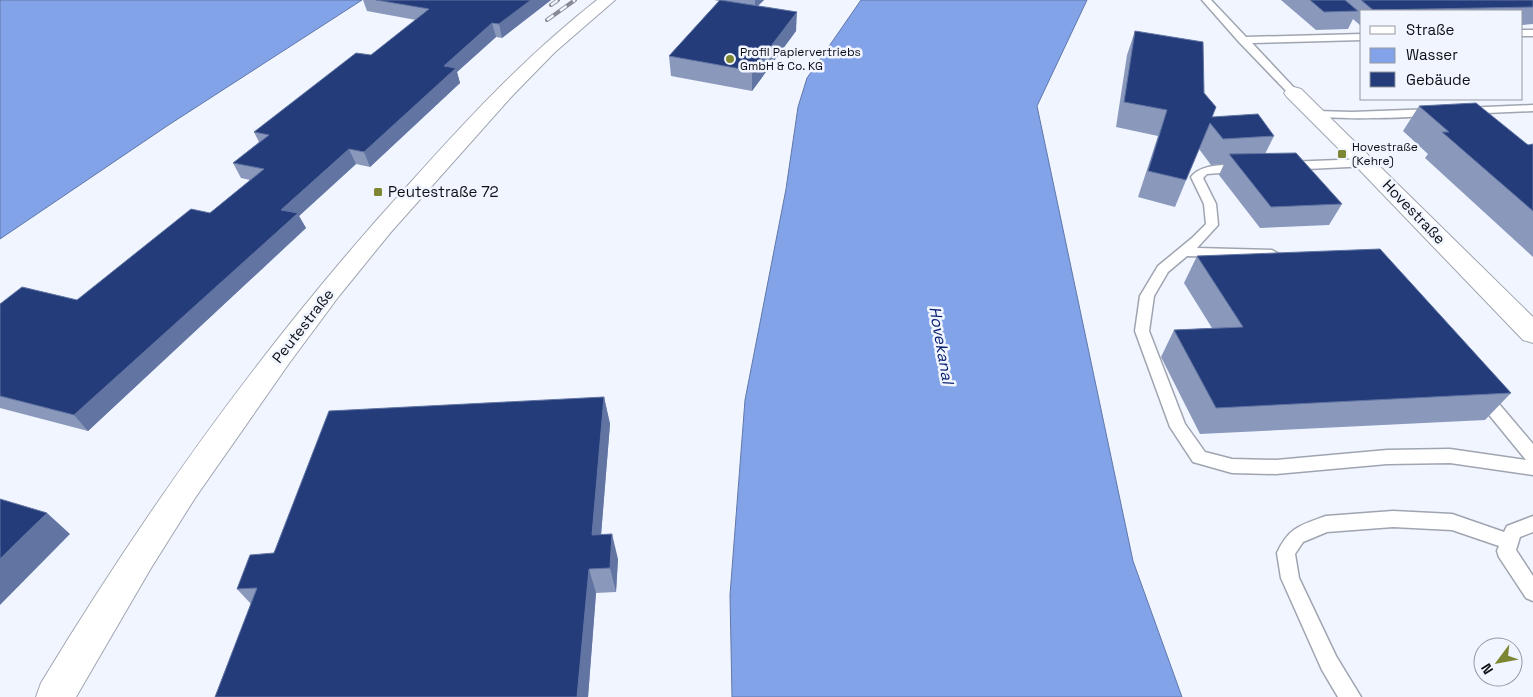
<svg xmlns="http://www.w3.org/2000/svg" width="1533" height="697" viewBox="0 0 1533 697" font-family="'Space Grotesk',sans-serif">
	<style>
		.water { fill: #83a3e9; stroke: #6077a9 }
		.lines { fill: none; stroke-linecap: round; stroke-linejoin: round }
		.lane-casing { stroke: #9fa5b0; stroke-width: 3 }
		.street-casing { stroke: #9fa5b0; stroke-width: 2 }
		.secondary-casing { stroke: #9fa5b0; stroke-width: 2 }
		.lane { fill: #fff; fill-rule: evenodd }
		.street { fill: #fff; fill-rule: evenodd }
		.secondary { fill: #fff; fill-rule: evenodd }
		.rail-casing { stroke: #888b93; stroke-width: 4 }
		.rail { stroke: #f0f5ff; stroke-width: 2.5; stroke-dasharray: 8; stroke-linecap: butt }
		.wall { fill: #8a98bc }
		.shaded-wall { fill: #6174a2 }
		.building { fill: #243c7a; stroke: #6174a2 }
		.poi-dot { fill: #7d8633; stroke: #f0f5ff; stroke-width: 2 }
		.labels { text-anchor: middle; stroke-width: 5; stroke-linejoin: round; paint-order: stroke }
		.far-poi-label { font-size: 12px; fill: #0d0f13; stroke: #f0f5ff; text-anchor: start }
		.poi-label { font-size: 15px; fill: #0d0f13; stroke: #f0f5ff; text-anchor: start }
		.street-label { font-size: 15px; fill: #0d0f13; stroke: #f0f5ff }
		.water-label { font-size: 16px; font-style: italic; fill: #081e6e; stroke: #f0f5ff }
	</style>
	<rect width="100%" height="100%" fill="#f0f5ff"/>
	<g class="water">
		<path d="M0 0H362L167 126 0 239Z"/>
		<path d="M861 0H1087L1037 106 1133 561 1182 697H732L730 595 745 400 786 189 798 107 807 78Z"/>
	</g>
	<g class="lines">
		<g class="lane-casing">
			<g id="lane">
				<path d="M1202 0H1211L1246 37 1362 34V40L1252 43 1299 93 1294 96 1290 95 1239 42Z"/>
				<rect x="1522" y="30" width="11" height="6"/>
				<path d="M1533 105V111L1464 114 1459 111 1464 108Z"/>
				<path d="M1434 109 1439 112 1438 114C1423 118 1318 121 1311 114L1316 111 1352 112Z"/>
				<path d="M1365 159 1371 163 1369 166 1286 170 1280 166 1286 162Z"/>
				<path d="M1241 164 1247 168 1245 171 1207 174 1203 178 1216 204 1218 225 1197 248 1272 250 1279 254 1272 258 1187 256 1168 272 1154 296 1149 331 1185 424 1205 452 1232 459 1276 460 1387 450 1450 449 1526 460 1477 400 1475 396 1477 392 1483 390 1489 392 1533 444V475L1450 463 1387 464 1276 474 1232 473 1193 462 1170 427 1135 331 1140 296 1158 266 1192 238 1206 224 1204 204 1191 177C1202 163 1224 166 1241 164Z"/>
				<path d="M1393 511 1452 514 1504 532 1507 526 1533 516V532L1520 537 1516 550 1533 576V601L1526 598 1499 557 1497 551 1499 546 1452 530 1393 527 1327 532 1303 542 1295 554 1299 578 1336 656 1361 697H1338L1322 670 1281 578 1277 553C1289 527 1301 525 1326 516Z"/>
			</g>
		</g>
		<g class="street-casing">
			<path id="street" d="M1294 87 1301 89 1533 317V343L1523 340 1350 160 1287 97 1284 93 1287 89Z"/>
		</g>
		<g class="secondary-casing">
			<path id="secondary" d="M597 0H615L555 52 513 95 391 232 339 296 290 362 195 498 151 568 76 697H36L41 683C149 505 269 337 410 183 470 116 526 56 597 0Z"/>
		</g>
		<use href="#lane" class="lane"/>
		<use href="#street" class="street"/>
		<use href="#secondary" class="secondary"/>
		<g class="rail-casing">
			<g id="rail">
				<path d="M551 5 558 0"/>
				<path d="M547 20 575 0"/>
			</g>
		</g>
		<use href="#rail" class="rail"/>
	</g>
	<g class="wall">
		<path d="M363 0H551L502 38 496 37 457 72 460 83 370 167 356 164 299 216 306 228 88 431 0 408V304L77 300 210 213 250 180 241 178 233 163 259 142 254 132 371 55 416 20 367 11Z"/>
		<path d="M714 0H764L758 6 796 31 752 91 671 76 669 56 719 1Z"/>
		<path d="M1281 0H1533V24L1522 25V11H1362V27L1353 19 1348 29 1316 30Z"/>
		<path d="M1135 31 1204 93 1212 117 1274 136 1265 154 1342 204 1329 225 1260 228 1219 175 1224 164 1211 165 1199 149 1175 207 1138 197 1158 136 1116 127 1127 55Z"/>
		<path d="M1419 106 1528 145 1533 144V257L1425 158 1428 154 1403 131Z"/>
		<path d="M1197 256 1511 393 1485 420 1200 434 1161 357 1174 330 1212 328 1184 283Z"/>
		<path d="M604 397 610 424 601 535 618 559 616 592 596 593 588 697H215L251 604 237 589 274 553Z"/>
	</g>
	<g class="shaded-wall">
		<path d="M531 0H551L502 38 499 24Z"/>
		<path d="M755 0H764L755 8Z"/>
		<path d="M797 12 796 31 752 91V71Z"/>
		<path d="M492 23 496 37 457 72 460 83 370 167 364 152 444 66Z"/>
		<path d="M349 149 356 164 299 216 306 228 88 431 74 415 281 210Z"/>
		<path d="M604 397 610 424 599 560 592 535Z"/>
		<path d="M47 513 70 534 0 605V559Z"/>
		<path d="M612 534 618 559 616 592 610 568Z"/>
		<path d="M589 569 596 593 588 697H577Z"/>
	</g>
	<g class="building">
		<path d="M376 0H531L499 24 492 23 444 66 456 68 364 152 349 149 281 210 298 213 74 415 0 396V304L22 287 77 300 191 209 210 213 264 169 233 163 269 135 254 132 356 53 371 55 429 9Z"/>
		<path d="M720 0 797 12 752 71 669 56Z"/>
		<path d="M1310 0H1345L1358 11 1324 12Z"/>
		<path d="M1361 0H1533V7L1373 10Z"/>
		<path d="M1135 31 1203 42 1204 93 1216 107 1212 117 1258 114 1274 136 1223 139 1210 123 1186 180 1148 171 1167 110 1124 102Z"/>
		<path d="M1476 103 1528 145 1533 144V211L1442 132H1449L1419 106Z"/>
		<path d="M1296 153 1342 204 1271 207 1229 154Z"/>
		<path d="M1380 249 1511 393 1216 408 1174 330 1243 327 1197 256Z"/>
		<path d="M604 397 592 535 612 534 610 568 589 569 577 697H215L257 588 237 589 250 555 274 553 329 411Z"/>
		<path d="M0 499 47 513 0 559Z"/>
	</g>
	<g class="poi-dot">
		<circle cx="730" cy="59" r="5"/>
		<rect x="1337" y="149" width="10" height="10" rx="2.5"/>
		<rect x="373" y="187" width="10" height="10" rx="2.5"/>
	</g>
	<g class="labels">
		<g class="far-poi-label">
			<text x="740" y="56">Profil Papiervertriebs<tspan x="740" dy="14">GmbH &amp; Co. KG</tspan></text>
			<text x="1352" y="151">Hovestraße<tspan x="1352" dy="14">(Kehre)</tspan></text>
		</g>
		<g class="poi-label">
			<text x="388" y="197">Peutestraße 72</text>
		</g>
		<g class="street-label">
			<text transform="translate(1414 212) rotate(46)" y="5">Hovestraße</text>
			<text transform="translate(303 326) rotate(-52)" y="5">Peutestraße</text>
		</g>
		<g class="water-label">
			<text transform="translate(942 345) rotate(80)" y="6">Hovekanal</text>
		</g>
	</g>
	<rect x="1360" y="10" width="162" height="90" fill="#f0f5ff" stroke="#9599a1"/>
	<rect x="1370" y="26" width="25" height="8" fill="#ffffff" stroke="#9599a1"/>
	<text x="1406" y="35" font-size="15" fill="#0d0f13">Straße</text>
	<rect x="1370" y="48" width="25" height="15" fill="#83a3e9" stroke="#9599a1"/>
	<text x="1406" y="60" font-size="15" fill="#0d0f13">Wasser</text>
	<rect x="1370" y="72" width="25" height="15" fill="#243c7a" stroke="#9599a1"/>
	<text x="1406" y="85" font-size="15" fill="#0d0f13">Gebäude</text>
	<g transform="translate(1498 662) rotate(238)"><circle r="24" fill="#f0f5ff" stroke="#9599a1"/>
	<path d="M0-4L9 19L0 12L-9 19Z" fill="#7d8633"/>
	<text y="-8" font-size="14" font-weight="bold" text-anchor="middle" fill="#0d0f13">N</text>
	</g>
</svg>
